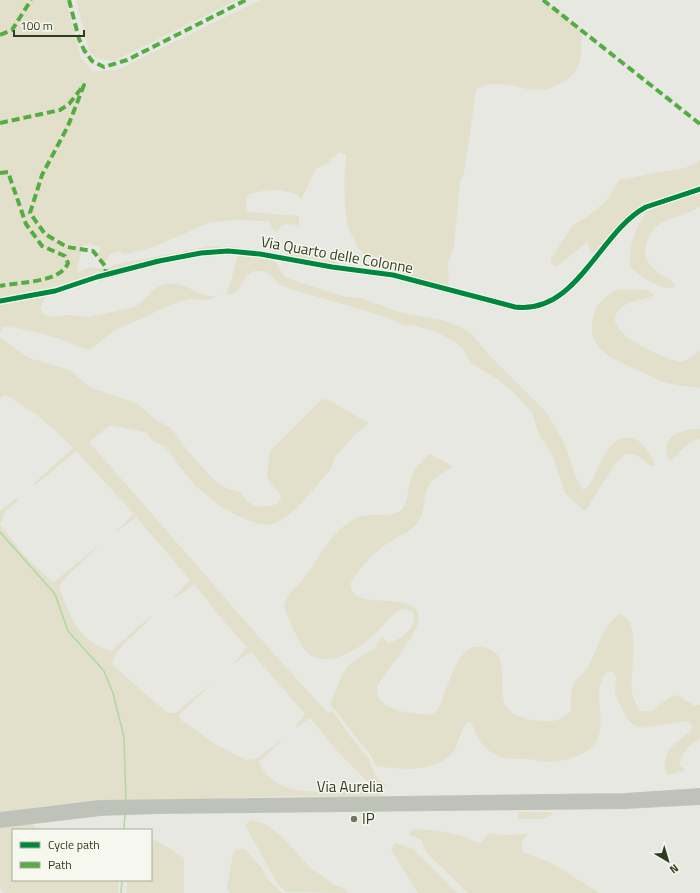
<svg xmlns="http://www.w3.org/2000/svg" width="700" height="893" viewBox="0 0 700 893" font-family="'Titillium Web',sans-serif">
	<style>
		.green { fill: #e2e0ca }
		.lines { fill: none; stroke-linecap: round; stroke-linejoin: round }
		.stream { stroke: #add9a0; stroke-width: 1.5 }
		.minor-casing { stroke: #c4c5bf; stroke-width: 8 }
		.highway-casing { stroke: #c1c5bb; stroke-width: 10 }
		.minor { stroke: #fbfcfb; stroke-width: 5.5 }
		.highway { stroke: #bec2b9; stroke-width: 8 }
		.quiet { stroke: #54ac43; stroke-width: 4; stroke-dasharray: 8 4; stroke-linecap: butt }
		.cycleway-casing { stroke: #f6f8ef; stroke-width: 8 }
		.cycleway { stroke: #00873e; stroke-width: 5 }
		.poi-dot { fill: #717863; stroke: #f6f8ef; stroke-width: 1.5 }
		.labels { text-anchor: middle; stroke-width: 3; stroke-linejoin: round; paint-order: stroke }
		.street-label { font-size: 15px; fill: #313c1f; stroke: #f6f8ef }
		.poi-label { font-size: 15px; fill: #313c1f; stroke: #f6f8ef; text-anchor: start }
	</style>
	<rect width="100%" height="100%" fill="#e7e8e2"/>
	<g class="green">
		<path d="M0 0H66L81 58 93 71 117 70 260 0H544L581 29C582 65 582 76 547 89 542 91 537 87 532 90 514 87 492 78 476 90L465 167 463 176 460 180 454 247 448 263 449 287 401 273 382 271 385 263 383 258C368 257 357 253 354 237 342 228 344 171 346 155L340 152 326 164 316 169 301 200 298 195C280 188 266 189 248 195L246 201V209L250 212 299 216V228L293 224 282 225 277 231 273 230 269 221 234 220 209 223 153 247 124 255 120 251 110 254 105 264 100 262 98 254 101 248 90 244 82 246 77 272 92 267 104 269 100 278 56 292 44 299 40 310 49 317 68 315 89 317 134 307C144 302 149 292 158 287 179 277 190 292 208 296 212 297 217 295 221 295L208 300 189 299 173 304 114 331 89 350C81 348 76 345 68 342 54 336 17 326 3 327L0 332Z"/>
		<path d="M76 0H237L114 61 96 58 89 51Z"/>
		<path d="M700 160V207C673 222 646 217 645 257L651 266 659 273 672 281 675 286C664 294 638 274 630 267 629 240 636 227 650 206L623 227 600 254 590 252 588 242 557 266 551 265V259L573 225 585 218 605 202 620 180C631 178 643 175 654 173 672 170 685 171 700 160Z"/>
		<path d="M210 246 235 247 278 254H289L296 252 300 249C313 256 321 262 336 258L338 267 277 258 276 263 285 277 298 282 346 297 362 298 398 312 442 320 459 326 471 333 487 353 547 413 565 445 576 478 583 490C596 486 601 442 624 438 642 435 648 452 656 466H651L635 454H626L615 464 586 510H583L565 493 552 454 539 435 532 412 514 393 497 379 471 363 463 349 455 342 434 331 412 325 405 326 382 316 291 289C288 288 285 287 282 286 275 282 271 272 262 271 239 267 246 298 226 294L231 282 238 253C195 251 152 265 110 275L107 269 113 265Z"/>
		<path d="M619 289 648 290 654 295C643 301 629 300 620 309 596 332 664 356 678 362L687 360 700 351V388C689 386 678 386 667 383 658 382 650 375 642 372 619 361 589 353 592 323 594 305 603 297 619 289Z"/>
		<path d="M0 337 29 358 70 370 90 387 138 404 156 420 171 428 191 455 216 482 226 488 240 492C250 508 260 509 277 504L281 499 280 494 269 482 267 474 270 451 319 402 323 399 328 400 369 423 354 436 334 458 331 469 297 508 281 521 269 525 258 524 244 519 223 508 194 485 165 447 153 441 147 433 110 425 89 442 275 655 328 713 333 711 350 736 369 759 374 773 379 780 386 785 380 791 381 797 286 796 51 805 0 813V511L18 497 17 501 5 512 0 524 23 554 53 583 105 540 65 578 59 587C71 617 77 641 111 651L153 614C141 633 118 642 112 664L157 704 169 713H175L215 681 179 715 181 720 217 745 246 760 258 758 287 735 259 762C263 774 279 786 291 789 312 793 355 793 376 790L339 753 310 718 294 729 305 714 251 652 232 665 247 647 227 625 194 584 178 597 173 598 190 580 136 517 113 534 134 514 76 451 38 483 31 486 73 448C52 427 32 409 5 395L0 398Z"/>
		<path d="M692 429H700V439C686 442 681 452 671 461L668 460C662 438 674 433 692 429Z"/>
		<path d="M429 454 442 460 453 467C445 472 436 476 430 483 420 498 429 516 411 529 405 534 398 536 393 540 379 548 369 558 359 571 356 575 350 580 351 586 353 619 461 573 400 654 392 665 384 675 377 686 376 696 379 700 387 706 394 710 405 712 413 713 420 714 428 716 434 713 444 708 451 657 471 648 475 646 481 647 486 648 514 655 494 692 508 709 516 718 532 720 542 721 555 722 563 720 571 710 571 702 570 693 573 685 575 678 583 675 587 669 599 649 599 629 620 614 643 620 629 674 632 691 633 699 636 705 641 711H652L670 697 678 695 693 705H700V738C691 745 679 753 680 766L685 769 684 771 667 775 664 765 669 749 691 730 692 726 690 723 686 721 643 728 634 725 627 719 618 701 615 692 616 676 613 672 608 671C588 690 610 722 595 743 586 757 561 762 545 762 539 762 533 759 527 759 514 758 504 761 492 753 481 746 476 735 472 724L468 722C461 727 460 739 456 747 441 774 402 770 376 766L372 757 330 704 340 680 346 668 353 661 375 648 376 644 383 638 389 643C402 639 418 627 413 612L406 609 399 610C387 619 380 631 368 640 354 652 331 665 312 656 301 651 288 618 284 606 289 590 296 589 305 577 322 554 333 526 362 516 374 513 392 518 401 510 409 503 407 490 410 481 413 470 421 462 429 454Z"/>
		<path d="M520 812H549L554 814 544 819H517Z"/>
		<path d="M251 820 266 824 282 837 311 868 335 885 346 889 348 893 286 892 277 883 245 825Z"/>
		<path d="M32 823 39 830H13V880H119L118 893H4L0 886V828Z"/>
		<path d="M412 829C438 830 456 832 480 843L490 833 502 835 528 834 522 841V852L552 863 599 893H468L426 852 421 839 409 835Z"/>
		<path d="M154 839 184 858V893H127V880H151V840Z"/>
		<path d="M395 843 412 848 457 893H418L391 850Z"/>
		<path d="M237 849H245L262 868 266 878 282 893H230L227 888 233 853Z"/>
	</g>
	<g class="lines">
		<g class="stream">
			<path d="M0 532 55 594 68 631 104 671 113 693 124 737 126 802"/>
			<path d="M124 830 125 814"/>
			<path d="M121 893 122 880"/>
		</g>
		<g class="minor-casing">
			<path id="minor" d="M0 301 55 291 97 277 159 261 201 253 228 251 260 254 332 267 393 275 515 307C577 315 599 232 646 207L700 189"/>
		</g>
		<g class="highway-casing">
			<g id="highway">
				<path d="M0 817 99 805 625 798 700 793"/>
				<path d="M0 823 100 811 157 809 625 804 700 800"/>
			</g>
		</g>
		<use href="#minor" class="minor"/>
		<use href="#highway" class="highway"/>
		<g class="quiet">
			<path d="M69 0 79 39 84 50 92 61 104 67 127 60 246 0"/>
			<path d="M543 0 700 124"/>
			<path d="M0 35 12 30 31 0"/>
			<path d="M0 123 60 110 69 104 84 85 68 126 42 175 30 213 45 234 67 247 93 251 106 267 105 275"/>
			<path d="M0 173 8 172 26 224 42 246 65 256 68 263C61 283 18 282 0 286"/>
		</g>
		<g class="cycleway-casing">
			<path id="cycleway" d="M0 301 55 291 97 277 159 261 201 253 228 251 260 254 332 267 393 275 515 307C577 315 599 232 646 207L700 189"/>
		</g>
		<use href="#cycleway" class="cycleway"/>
	</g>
	<circle class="poi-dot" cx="354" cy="819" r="4"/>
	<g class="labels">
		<g class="street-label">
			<text transform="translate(337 255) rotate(10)" y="5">Via Quarto delle Colonne</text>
			<text x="350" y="792">Via Aurelia</text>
		</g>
		<g class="poi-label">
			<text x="362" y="824">IP</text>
		</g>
	</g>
	<rect x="12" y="829" width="140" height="52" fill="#f6f8ef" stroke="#a7ad9c"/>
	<rect x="20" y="842" width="20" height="6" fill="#00873e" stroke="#a7ad9c"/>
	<text x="48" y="849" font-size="12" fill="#313c1f">Cycle path</text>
	<rect x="20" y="862" width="20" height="6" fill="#54ac43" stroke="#a7ad9c"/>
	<text x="48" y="869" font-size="12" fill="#313c1f">Path</text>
	<g transform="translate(668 861) rotate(142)" stroke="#f6f8ef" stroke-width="3" paint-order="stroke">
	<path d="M0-3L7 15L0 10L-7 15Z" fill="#313c1f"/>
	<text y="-6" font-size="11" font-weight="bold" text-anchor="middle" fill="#313c1f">N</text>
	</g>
	<path d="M14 30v6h70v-6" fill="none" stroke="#313c1f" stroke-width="2"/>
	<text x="20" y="30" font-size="12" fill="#313c1f" stroke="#f6f8ef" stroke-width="3" paint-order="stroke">100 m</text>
</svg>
